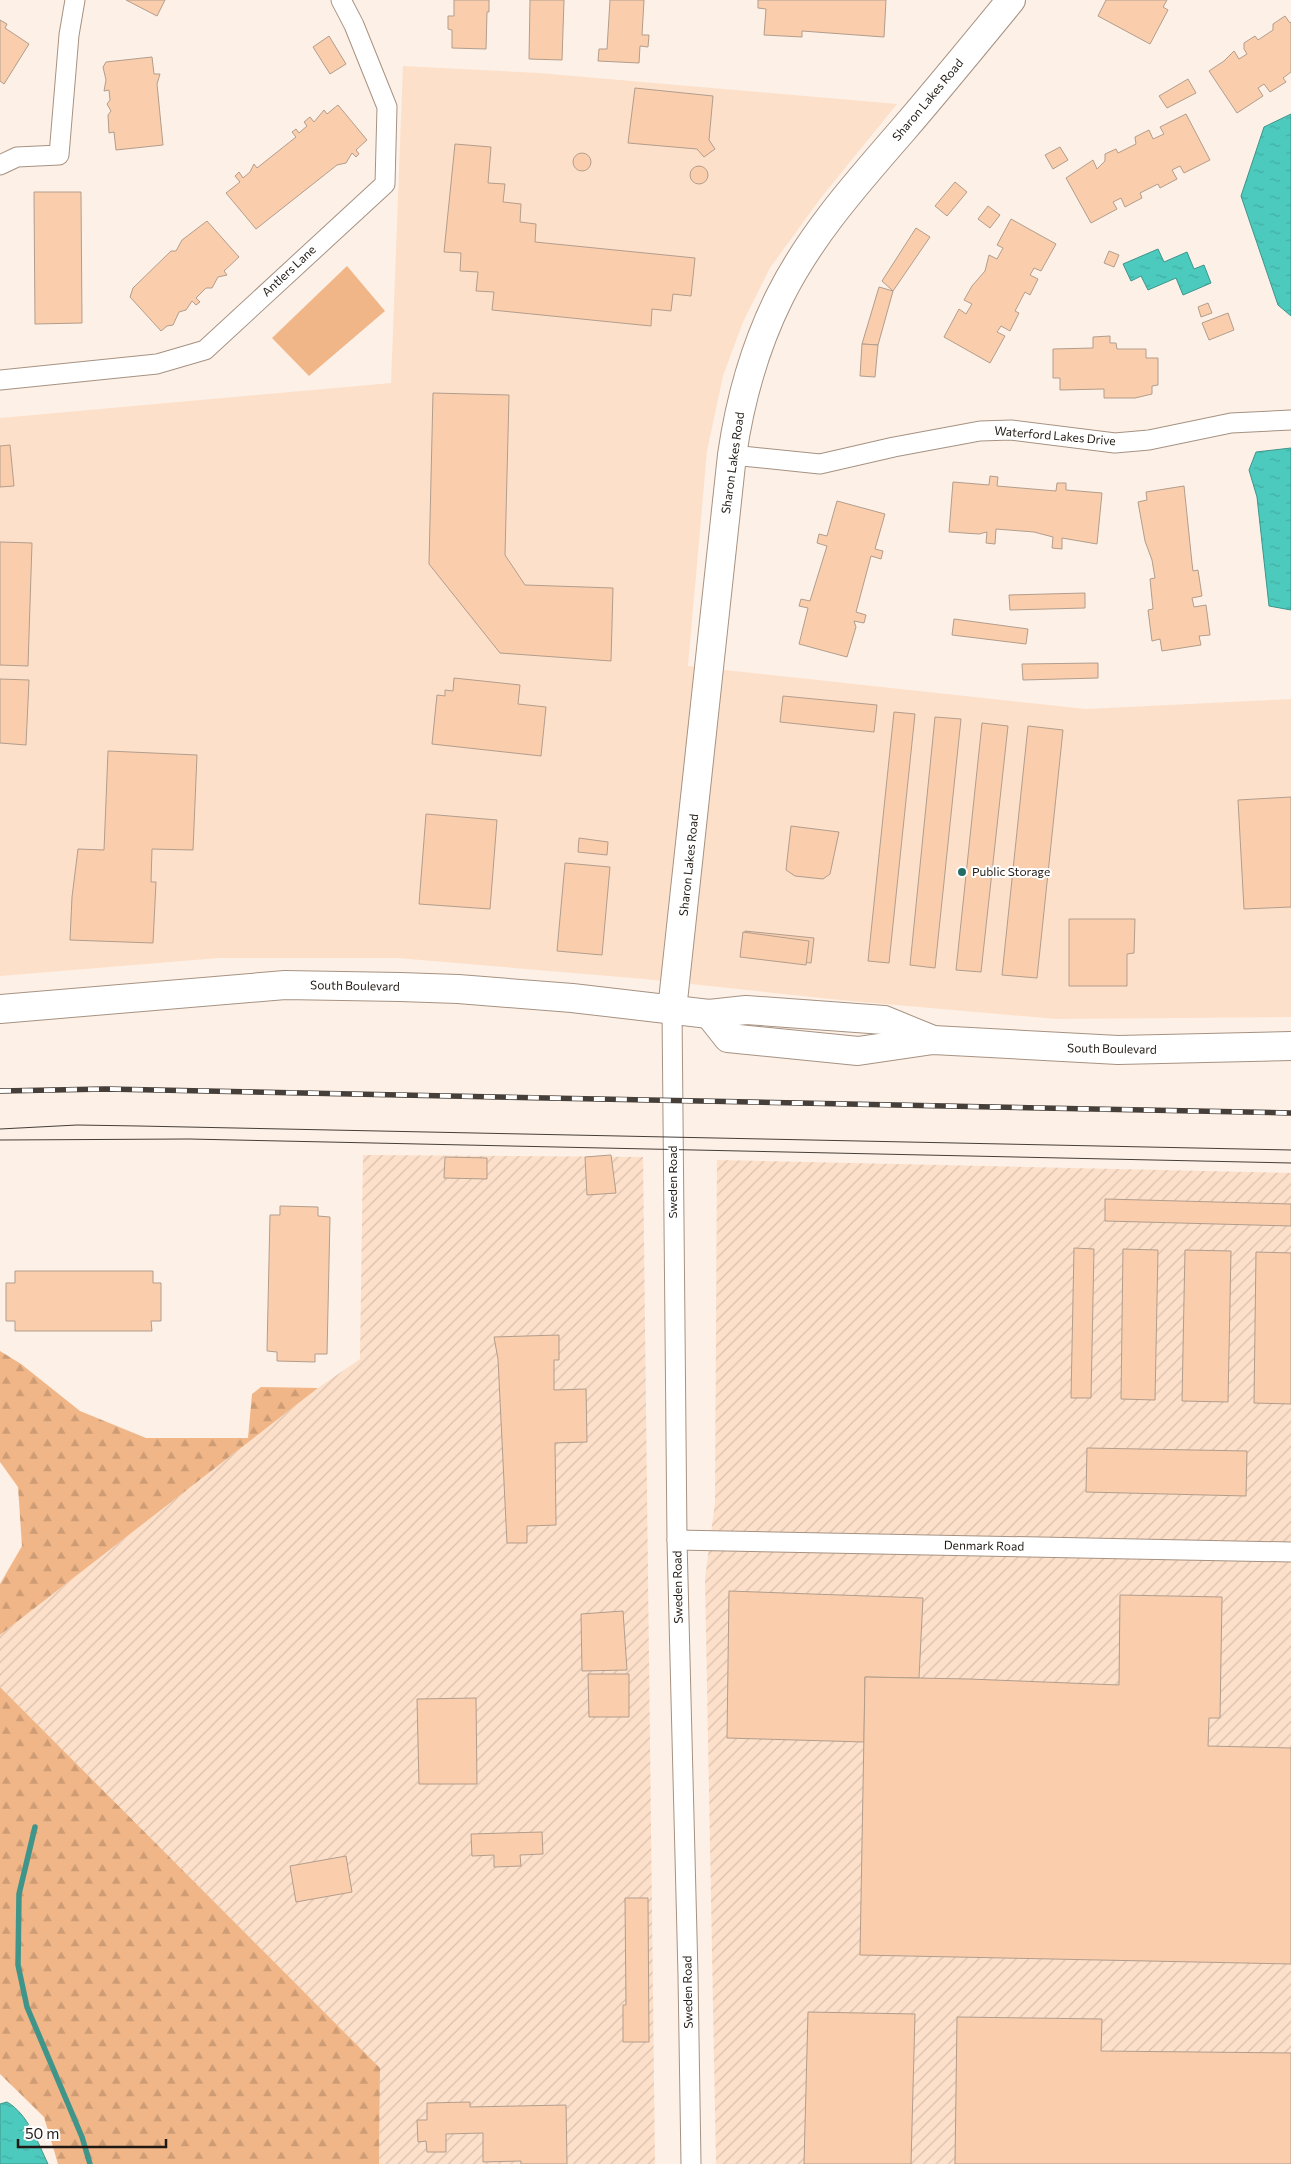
<svg xmlns="http://www.w3.org/2000/svg" width="1291" height="2164" viewBox="0 0 1291 2164" font-family="Commissioner,sans-serif">
	<style>
		.built { fill: #fde0ca }
		.industrial { fill: url(#industrial-furrows) }
		.grass { fill: #f1b688 }
		.forest { fill: url(#forest-firs) }
		.water { fill: url(#water-ripples); stroke: #3f958a }
		.lines { fill: none; stroke-linecap: round; stroke-linejoin: round }
		.stream { stroke: #3f958a; stroke-width: 5.5 }
		.building { fill: #faceac; stroke: #b29d8d }
		.street-casing { stroke: #a69282; stroke-width: 21 }
		.secondary-casing { stroke: #a69282; stroke-width: 30 }
		.street { stroke: #fff; stroke-width: 19 }
		.secondary { stroke: #fff; stroke-width: 28 }
		.tram { stroke: #463e38; stroke-width: 1 }
		.rail-casing { stroke: #463e38; stroke-width: 5.5 }
		.rail { stroke: #fff; stroke-width: 4; stroke-dasharray: 11; stroke-linecap: butt }
		.poi-dot { fill: #246d66; stroke: #fff; stroke-width: 2 }
		.labels { text-anchor: middle; stroke-width: 4; stroke-linejoin: round; paint-order: stroke }
		.street-label { font-size: 12px; fill: #201913; stroke: #fff }
		.poi-label { font-size: 12px; fill: #201913; stroke: #fff; text-anchor: start }
	</style>
	<defs>
		<pattern id="industrial-furrows" width="10" height="10" patternUnits="userSpaceOnUse" patternTransform="scale(1.25)"><rect width="10" height="10" fill="#fde0ca"/><path d="M-1 1l2-2M0 10L10 0M9 11l2-2" fill="none" stroke="#d9c0ad"/></pattern>
		<pattern id="forest-firs" width="22" height="20" patternUnits="userSpaceOnUse" patternTransform="scale(1.25)"><rect width="22" height="20" fill="#f1b688"/><path d="M5 1l3.5 6h-7zM16 11l3.5 6h-7z" fill="#ce9c74"/></pattern>
		<pattern id="water-ripples" width="26" height="14" patternUnits="userSpaceOnUse" patternTransform="scale(1.25)"><rect width="26" height="14" fill="#4ccabd"/><path d="M2 4q2-2 4 0t4 0M15 11q2-2 4 0t4 0" fill="none" stroke="#42ada2"/></pattern>
	</defs>
	<rect width="100%" height="100%" fill="#fdf0e6"/>
	<path class="built" d="M403 66 539 73 897 104 820 199 770 268 743 322 723 376 707 451 688 666 1086 709 1291 699V1017L1056 1019 840 1000 644 979 397 958H219L0 976V418L391 383Z"/>
	<g class="industrial">
		<path d="M363 1155 643 1157 655 2164H379L380 2068 0 1687V1635L318 1388 360 1359Z"/>
		<path d="M717 1160 1291 1173V2164H716L705 1578 715 1503Z"/>
	</g>
	<path class="grass" d="M347 266 385 311 309 376 272 338Z"/>
	<g class="forest">
		<path d="M0 1351 21 1364 80 1411 146 1438H248L252 1394 261 1387 318 1388 0 1635V1584L22 1546 18 1487 0 1462Z"/>
		<path d="M0 1687 380 2068 379 2164H58L44 2117 0 2074Z"/>
	</g>
	<g class="water">
		<path d="M1291 114V316L1278 305 1241 196 1264 127Z"/>
		<path d="M1158 249 1164 262 1187 252 1194 269 1204 265 1211 283 1183 295 1176 278 1148 290 1141 276 1131 281 1123 264Z"/>
		<path d="M1291 448V610L1269 606 1257 497 1249 470 1256 452Z"/>
		<path d="M7 2102C28 2114 38 2143 48 2164H0V2104Z"/>
	</g>
	<g class="lines">
		<path class="stream" d="M35 1827 19 1894 18 1965 27 2007 82 2137 90 2164"/>
	</g>
	<g class="building">
		<path d="M126 0H165L157 16Z"/>
		<path d="M454 0H489V12H487L486 49 452 48V30L448 29V16H454Z"/>
		<path d="M530 0H564L562 60 529 59Z"/>
		<path d="M610 0H644L642 35H649L648 47 640 46 639 63 598 61 599 49H607Z"/>
		<path d="M758 0H886L884 37 802 31V37L764 35 766 9 758 8Z"/>
		<path d="M1106 0H1167L1163 7 1168 10 1150 44 1098 16Z"/>
		<path d="M1285 16 1290 23 1291 22V72L1283 78 1286 82 1270 92 1264 84 1258 88 1263 96 1237 113 1209 71 1224 61 1234 51 1239 59 1247 54 1244 49V43L1255 36 1258 40 1273 30V24Z"/>
		<path d="M0 20 7 24 5 28 29 44 4 84 0 81Z"/>
		<path d="M329 36 346 64 330 74 313 47Z"/>
		<path d="M152 57 154 74H160L157 84 163 145 116 150 114 132 109 133 108 115 111 111 107 104 110 100 109 90 104 91 106 80 103 67 106 62Z"/>
		<path d="M1188 79 1196 93 1167 108 1159 96Z"/>
		<path d="M635 88 713 96 709 140 715 149 704 157 697 149 628 143Z"/>
		<path d="M338 105 367 140 356 150 359 154 356 157 352 153 346 163 337 165 256 229 226 193 240 182 235 176 239 172 243 178 250 172 254 164 257 168 296 137 292 132 296 129 299 133 307 126 304 122 310 117 314 122 324 110 327 114Z"/>
		<path d="M1186 114 1210 160 1184 173 1180 166 1172 170 1177 179 1160 188 1158 184 1140 193 1142 198 1125 207 1121 198 1113 202 1117 209 1091 223 1066 178 1093 160 1097 169 1105 161V154L1116 149 1118 153 1136 144 1135 137 1149 130 1153 139 1164 134 1160 127Z"/>
		<path d="M455 144 491 147 488 183 505 184 503 202 521 204 520 222 536 224 535 242 695 258 691 296 673 294 671 311 652 309 651 326 492 310 494 292 476 291 478 272 460 271 461 253 444 252Z"/>
		<path d="M1060 147 1068 160 1053 169 1045 155Z"/>
		<circle cx="582" cy="162" r="9"/>
		<circle cx="699" cy="175" r="9"/>
		<path d="M955 182 967 192 947 216 935 206Z"/>
		<path d="M34 192H81L82 323 35 324Z"/>
		<path d="M988 206 1000 215 990 228 978 219Z"/>
		<path d="M1011 219 1056 244 1041 271 1034 268 1030 275 1038 279 1030 295 1025 292 1015 311 1019 313 1010 331 1001 326 997 332 1005 336 990 363 944 337 959 309 966 314 972 304 964 300 972 286 985 271 989 255 997 259 1003 248 997 245Z"/>
		<path d="M207 221 239 257 224 271 227 275 218 277 212 288H206L196 298 200 302 196 305 192 301 186 310 179 312 173 325 167 326 161 331 130 297 133 288 171 251H176L182 240Z"/>
		<path d="M916 228 930 237 893 291 882 281Z"/>
		<path d="M1109 251 1119 255 1114 267 1104 263Z"/>
		<path d="M879 287 893 291 878 345 862 344Z"/>
		<path d="M1208 303 1212 313 1201 317 1198 307Z"/>
		<path d="M1228 313 1234 330 1209 340 1202 323Z"/>
		<path d="M1110 336V343H1116L1117 349H1146V358H1158V385L1152 386V394L1135 398H1104V389L1060 390V378H1053V349L1093 348V337Z"/>
		<path d="M862 344 878 345 875 377 860 376Z"/>
		<path d="M433 393 509 395 505 555 525 585 613 588 611 661 500 653 429 564Z"/>
		<path d="M10 445 14 486 0 487V446Z"/>
		<path d="M990 476 998 477 997 486 1056 491 1057 483H1066V490L1102 493 1097 544 1062 538V549L1052 548 1053 537 1034 532 996 529 995 544 986 543 987 532 979 534 949 532 953 482 989 485Z"/>
		<path d="M1184 486 1192 563 1193 571 1198 570 1202 596 1192 598 1194 607 1206 605 1210 635 1199 636 1201 645 1162 651 1160 639 1152 641 1148 610 1153 609 1150 579 1155 578 1152 560 1145 541 1138 502 1147 500 1146 492Z"/>
		<path d="M837 501 885 514 875 549 883 551 881 559 871 556 856 612 866 615 864 623 854 621 856 627 847 657 799 644 808 608 799 606 801 599 810 601 827 546 817 543 819 534 827 536Z"/>
		<path d="M0 542 32 543 28 666 0 665Z"/>
		<path d="M1085 593V608L1010 610 1009 595Z"/>
		<path d="M954 619 1028 629 1026 644 952 635Z"/>
		<path d="M1098 663V678L1023 680 1022 664Z"/>
		<path d="M454 678 520 685 518 704 546 707 541 756 432 744 437 695 445 696V690L453 691Z"/>
		<path d="M0 679 29 680 26 745 0 743Z"/>
		<path d="M783 696 877 705 874 732 780 722Z"/>
		<path d="M894 712 915 714 889 963 868 961Z"/>
		<path d="M935 717 961 719 935 968 910 965Z"/>
		<path d="M982 723 1008 726 981 972 956 970Z"/>
		<path d="M1028 726 1063 730 1037 978 1002 975Z"/>
		<path d="M108 751 197 755 193 850 152 849 151 882H156L153 943 70 940 72 897 78 849 104 850Z"/>
		<path d="M1291 797V907L1244 909 1238 800Z"/>
		<path d="M426 814 497 820 490 909 419 904Z"/>
		<path d="M791 826 839 832 830 874 823 879 795 876 786 870Z"/>
		<path d="M579 838 608 842 607 855 578 852Z"/>
		<path d="M565 863 610 867 602 955 557 951Z"/>
		<path d="M1069 919H1135L1134 953 1127 954V986H1069Z"/>
		<path d="M745 931 814 938 811 963 742 956Z"/>
		<path d="M743 932 809 941 806 965 740 957Z"/>
		<path d="M611 1155 616 1193 587 1195 585 1157Z"/>
		<path d="M445 1157 487 1158V1179L444 1178Z"/>
		<path d="M1105 1199 1291 1204V1226L1105 1221Z"/>
		<path d="M280 1206 318 1207V1216L330 1217 327 1354H315V1362L277 1361V1352L267 1351 270 1215H280Z"/>
		<path d="M1074 1248 1094 1249 1091 1398H1071Z"/>
		<path d="M1123 1249 1158 1250 1155 1400 1121 1399Z"/>
		<path d="M1185 1250 1231 1251 1228 1402 1182 1401Z"/>
		<path d="M1256 1252 1291 1253V1404L1254 1403Z"/>
		<path d="M15 1271H153V1283H161V1321H151L152 1331H15V1321H6V1283H15Z"/>
		<path d="M559 1335V1360H554V1390L586 1389 587 1442 555 1443 556 1525 527 1526V1543H507L498 1359 494 1337Z"/>
		<path d="M1087 1448 1247 1451 1246 1496 1086 1492Z"/>
		<path d="M729 1591 923 1598 919 1678 865 1677 864 1742 727 1738Z"/>
		<path d="M1120 1595 1222 1597 1220 1718H1209L1208 1746 1291 1748V1964L860 1955 865 1677 969 1679 1119 1685Z"/>
		<path d="M623 1611 627 1670 582 1671 581 1614Z"/>
		<path d="M588 1674H629V1717H589Z"/>
		<path d="M476 1698 477 1784H419L417 1699Z"/>
		<path d="M542 1832 543 1854 520 1855 521 1866 494 1867V1855L472 1856 471 1834Z"/>
		<path d="M346 1856 352 1892 296 1902 290 1866Z"/>
		<path d="M625 1898H648L649 2042H623V2005H626Z"/>
		<path d="M808 2012 915 2014 911 2164H804Z"/>
		<path d="M957 2017 1102 2019 1101 2051 1291 2053V2164H955Z"/>
		<path d="M470 2102V2107L566 2105 567 2164H521V2161L483 2162V2133L446 2134V2152H427L426 2141 418 2142 417 2120H427V2103Z"/>
	</g>
	<g class="lines">
		<g class="street-casing">
			<g id="street">
				<path d="M0 165 17 157 59 155 69 35 75 0"/>
				<path d="M0 380 157 364 205 350 385 184 387 107 354 25 341 0"/>
				<path d="M732 455 820 464 894 447 980 431 1011 430 1115 443 1149 440 1231 423 1291 420"/>
				<path d="M672 1010 677 1540 688 1975 691 2164"/>
				<path d="M677 1540 1291 1552"/>
			</g>
		</g>
		<g class="secondary-casing">
			<g id="secondary">
				<path d="M0 1009 285 985 400 987 458 989 572 998 709 1014 746 1010 884 1020 933 1040"/>
				<path d="M672 1010 732 455C740 400 755 346 780 296 811 234 857 183 902 131 939 88 975 44 1011 0"/>
				<path d="M709 1014 728 1038 858 1051 933 1040 1118 1050 1291 1046"/>
			</g>
		</g>
		<use href="#street" class="street"/>
		<use href="#secondary" class="secondary"/>
		<g class="tram">
			<path d="M0 1129 77 1125 139 1126 1291 1150"/>
			<path d="M0 1140 189 1139 1291 1163"/>
		</g>
		<g class="rail-casing">
			<path id="rail" d="M0 1091 106 1089 1291 1113"/>
		</g>
		<use href="#rail" class="rail"/>
	</g>
	<circle class="poi-dot" cx="962" cy="872" r="5"/>
	<g class="labels">
		<g class="street-label">
			<text transform="translate(928 100) rotate(-50)" y="4">Sharon Lakes Road</text>
			<text transform="translate(289 271) rotate(-43)" y="4">Antlers Lane</text>
			<text transform="translate(1055 436) rotate(5)" y="4">Waterford Lakes Drive</text>
			<text transform="translate(733 463) rotate(-82)" y="4">Sharon Lakes Road</text>
			<text transform="translate(689 865) rotate(-84)" y="4">Sharon Lakes Road</text>
			<text transform="translate(355 986) rotate(1)" y="4">South Boulevard</text>
			<text transform="translate(1112 1049) rotate(1)" y="4">South Boulevard</text>
			<text transform="translate(673 1182) rotate(-90)" y="4">Sweden Road</text>
			<text transform="translate(984 1546) rotate(1)" y="4">Denmark Road</text>
			<text transform="translate(678 1587) rotate(-91)" y="4">Sweden Road</text>
			<text transform="translate(688 1992) rotate(-91)" y="4">Sweden Road</text>
		</g>
		<g class="poi-label">
			<text x="972" y="876">Public Storage</text>
		</g>
	</g>
	<path d="M18 2139v8h148v-8" fill="none" stroke="#201913" stroke-width="2.5"/>
	<text x="25" y="2139" font-size="15" fill="#201913" stroke="#ffffff" stroke-width="4" paint-order="stroke">50 m</text>
</svg>
